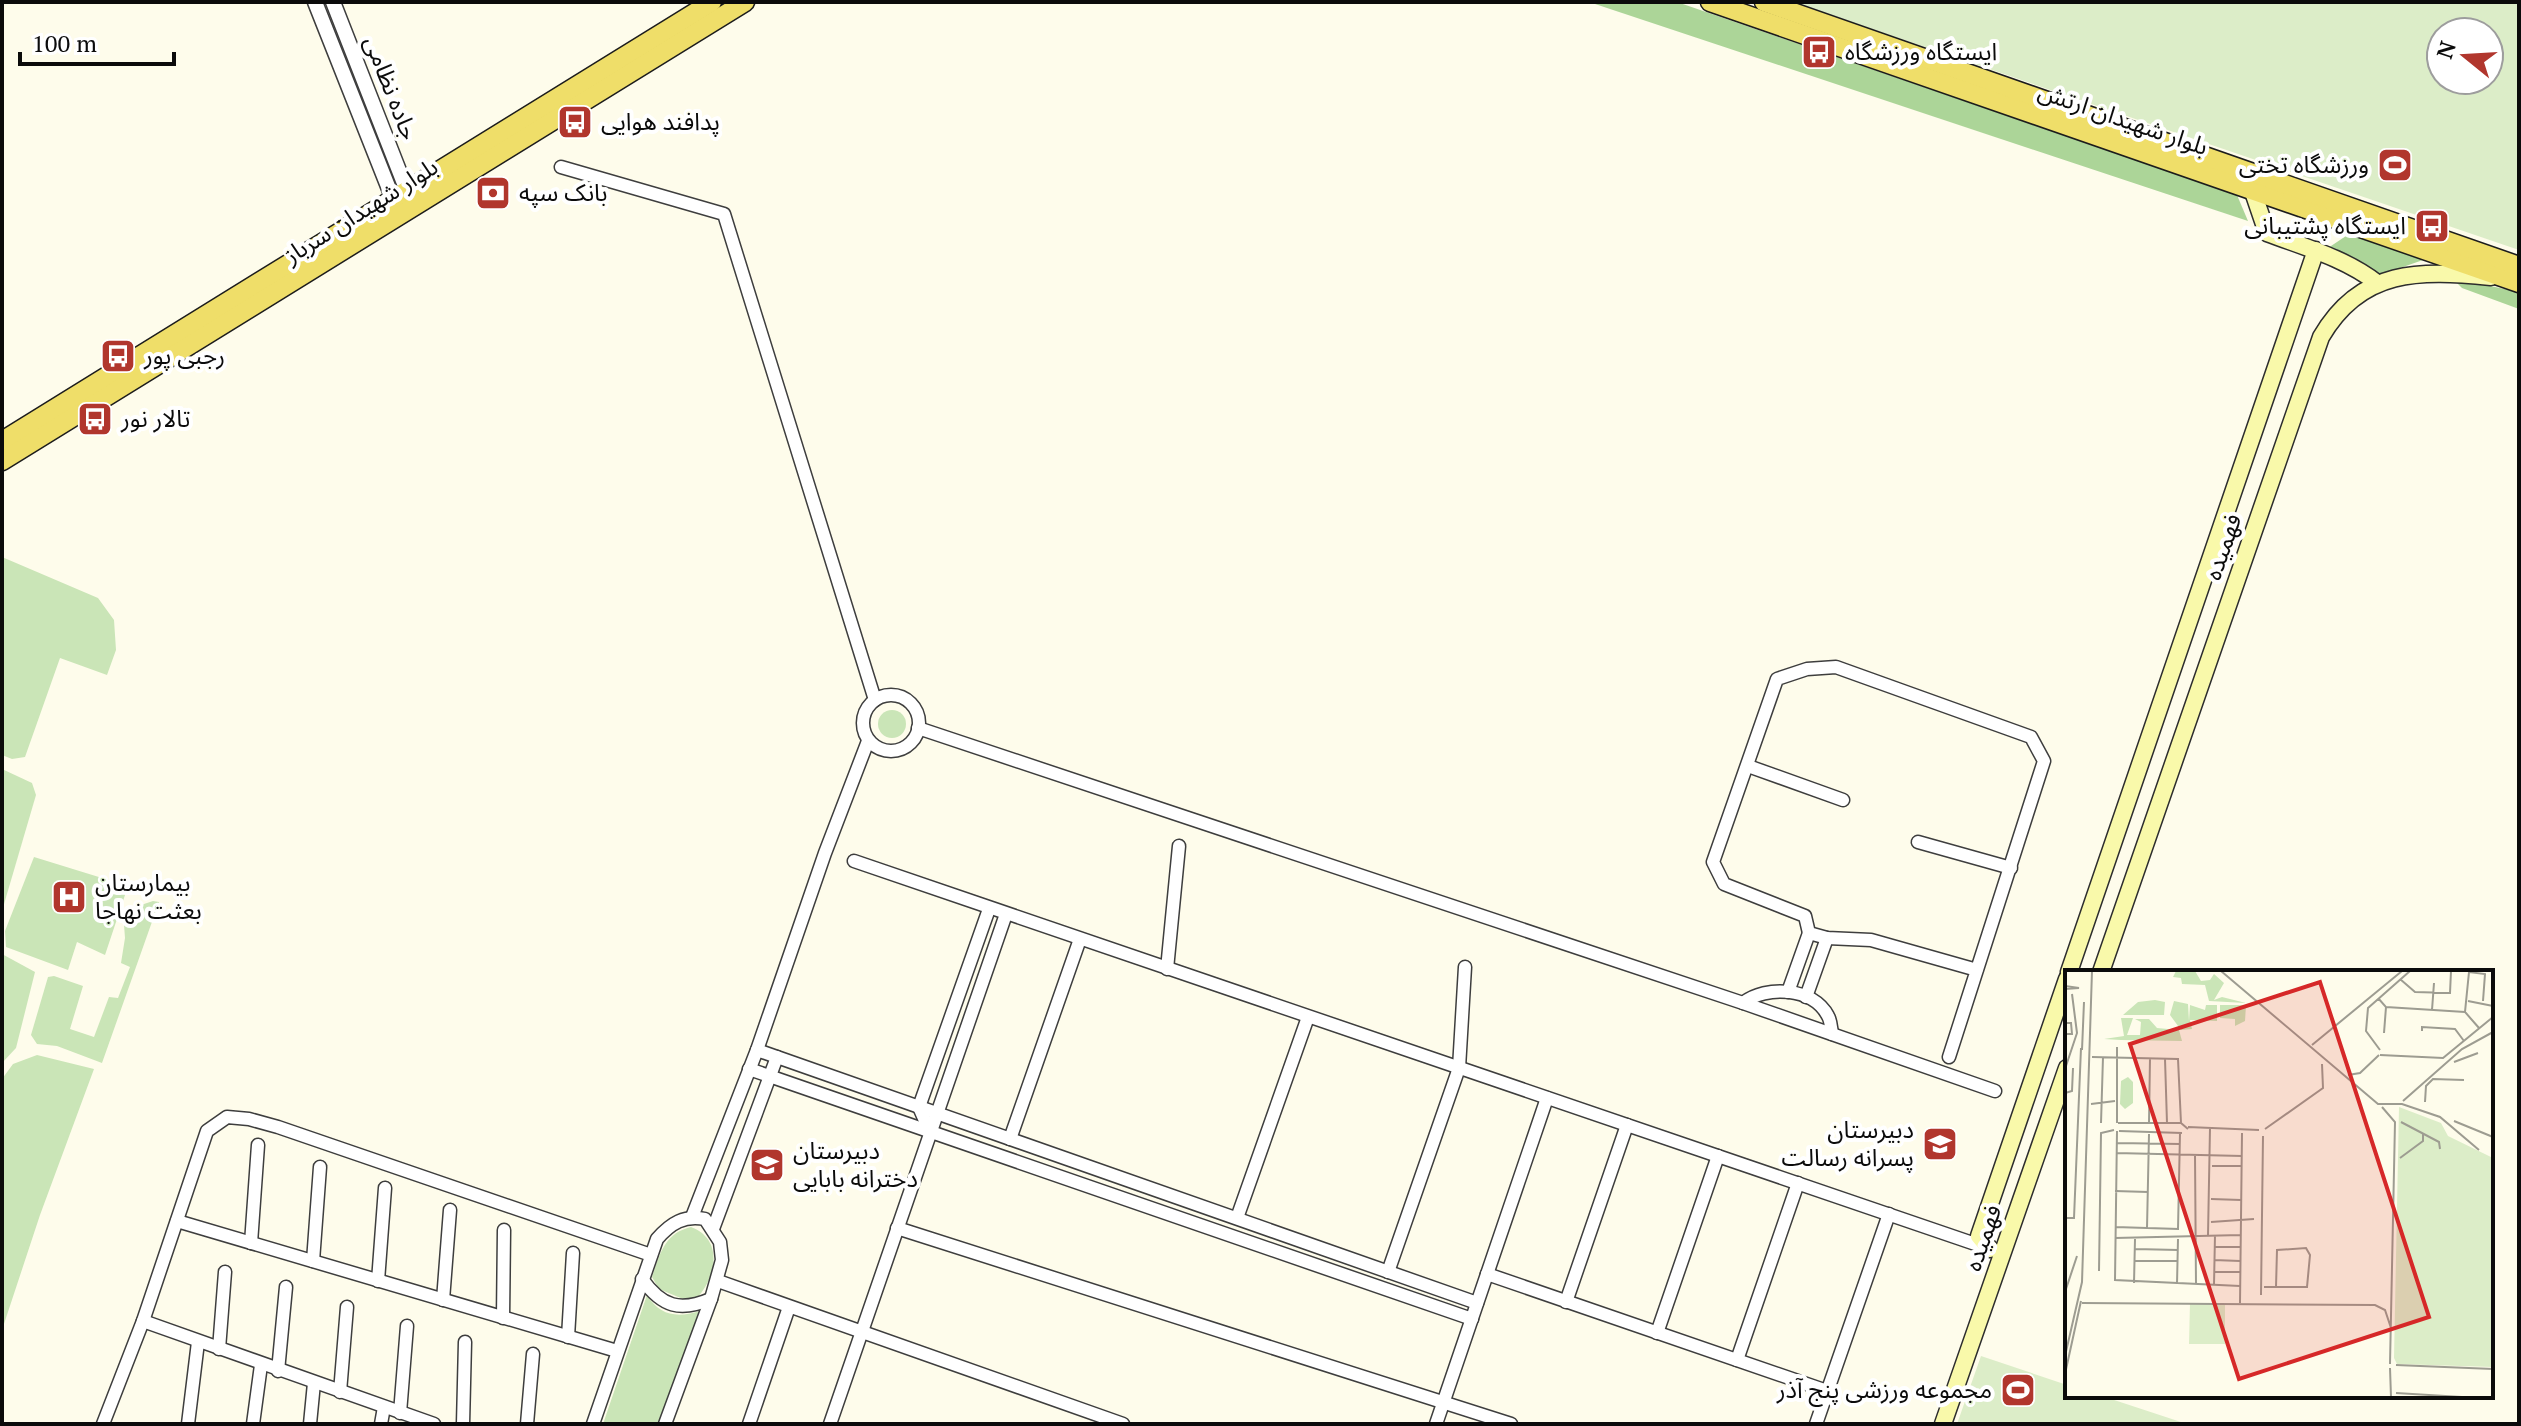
<svg xmlns="http://www.w3.org/2000/svg" width="2521" height="1426" viewBox="0 0 2521 1426" font-family="'PT Serif','Noto Sans Arabic',serif">
	<style>
		.green { fill: #cae5b7 }
		.forest { fill: #acd598 }
		.pitch { fill: #dcedc8; fill-rule: evenodd }
		.lines { fill: none; stroke-linecap: round; stroke-linejoin: round }
		.minor-casing { stroke: #3e3e3e; stroke-width: 15 }
		.tertiary-casing { stroke: #3e3e3e; stroke-width: 17 }
		.secondary-casing { stroke: #2d2d2d; stroke-width: 19 }
		.primary-casing { stroke: #1c1c1c; stroke-width: 21 }
		.minor { stroke: #fff; stroke-width: 12 }
		.tertiary { stroke: #fff; stroke-width: 14 }
		.secondary { stroke: #f9f9aa; stroke-width: 16 }
		.primary { stroke: #efde69; stroke-width: 18 }
		.labels { text-anchor: middle; stroke-width: 8; stroke-linejoin: round; paint-order: stroke }
		.poi-label { font-size: 24px; fill: #0b0b0b; stroke: #fff; text-anchor: start }
		.street-label { font-size: 24px; fill: #0b0b0b; stroke: #fff }
		.inset-road { fill: none; stroke: #9d9c91; stroke-width: 2 }
		.view { fill: #d62828; fill-opacity: 0.15; stroke: #d62828; stroke-width: 4 }
		.inset-edge { fill: none; stroke: #0b0b0b; stroke-width: 4 }
	</style>
	<rect width="100%" height="100%" fill="#fefceb"/>
	<g class="green">
		<path d="M2 557 98 598 114 620 116 650 107 675 60 658 25 757 12 759 2 755Z"/>
		<circle cx="892" cy="724" r="14"/>
		<path d="M2 769 32 783 36 795 2 911Z"/>
		<path d="M34 857 128 886 105 955 77 942 68 970 6 947 5 931Z"/>
		<path d="M153 901 159 902 102 1063 57 1046 37 1044 31 1035 48 977 54 976 83 986 70 1029 94 1037 109 997 118 998 130 967 121 963 125 938 123 911Z"/>
		<path d="M2 954 35 972 16 1048 2 1063Z"/>
		<path d="M37 1055 94 1069 40 1215 2 1330V1079L13 1064Z"/>
		<path d="M691 1227C723 1239 717 1275 698 1297L683 1299 659 1289 652 1277C660 1253 665 1233 691 1227Z"/>
		<path d="M647 1295C660 1316 677 1318 700 1311L658 1424H603Z"/>
	</g>
	<g class="forest">
		<path d="M1589 2H1677L2237 195 2248 221Z"/>
		<path d="M2352 232 2416 253 2423 260 2377 276 2325 250Z"/>
		<path d="M2452 278 2519 292V309L2462 288Z"/>
	</g>
	<g class="pitch">
		<path d="M1793 2H2519V250ZM2441 32H2489V80H2441Z"/>
		<path d="M1981 1356 2067 1385V1396H2102L2187 1424H1957Z"/>
	</g>
	<g class="lines">
		<g class="minor-casing">
			<g id="minor">
				<path d="M561 167 724 214 875 700"/>
				<circle cx="891" cy="723" r="28"/>
				<path d="M918 728 1743 1003 1995 1091"/>
				<path d="M1748 766 1843 800"/>
				<path d="M1918 842 2011 868"/>
				<path d="M854 861 1990 1249"/>
				<path d="M1167 969 1179 846"/>
				<path d="M1788 992 1809 933"/>
				<path d="M1806 997 1827 938"/>
				<path d="M1743 1003C1766 985 1813 987 1828 1016 1831 1021 1831 1028 1832 1034"/>
				<path d="M757 1050 1477 1303"/>
				<path d="M1949 1057 2044 761 2031 737 1836 667 1807 669 1777 679 1713 862 1724 884 1805 916 1809 933 1827 938 1871 940 1977 970"/>
				<path d="M749 1069 1472 1319"/>
				<path d="M930 1132 919 1107 989 909"/>
				<path d="M1010 1139 1080 939"/>
				<path d="M692 1217 757 1050 825 853 868 741"/>
				<path d="M1237 1218 1308 1017"/>
				<path d="M177 1221 617 1351"/>
				<path d="M897 1228 1511 1424"/>
				<path d="M713 1229 777 1057"/>
				<path d="M251 1243 258 1145"/>
				<path d="M313 1261 320 1167"/>
				<path d="M1388 1272 1459 1068 1465 967"/>
				<path d="M1487 1274 1827 1391"/>
				<path d="M642 1279C662 1307 680 1312 711 1299"/>
				<path d="M378 1281 385 1188"/>
				<path d="M718 1281 1123 1424"/>
				<path d="M443 1300 450 1210"/>
				<path d="M1566 1302 1627 1125"/>
				<path d="M503 1318 504 1230"/>
				<path d="M143 1321 434 1424"/>
				<path d="M1657 1333 1718 1156"/>
				<path d="M568 1337 573 1253"/>
				<path d="M219 1349 225 1272"/>
				<path d="M1737 1360 1798 1183"/>
				<path d="M278 1371 286 1287"/>
				<path d="M340 1392 347 1307"/>
				<path d="M400 1413 407 1326"/>
				<path d="M103 1424 143 1321 207 1131 227 1117 249 1119 278 1127 651 1255"/>
				<path d="M188 1424 198 1342"/>
				<path d="M253 1424 261 1365"/>
				<path d="M310 1424 314 1383"/>
				<path d="M381 1424 384 1407"/>
				<path d="M463 1424 465 1342"/>
				<path d="M527 1424 533 1354"/>
				<path d="M593 1424 657 1239C671 1223 684 1215 705 1219L720 1242 722 1260 711 1299 665 1424"/>
				<path d="M749 1424 789 1307"/>
				<path d="M830 1424 1006 914"/>
				<path d="M1436 1424 1547 1098"/>
				<path d="M1816 1424 1889 1214"/>
			</g>
		</g>
		<g class="tertiary-casing">
			<g id="tertiary">
				<path d="M315 2 393 199"/>
				<path d="M333 2 407 191"/>
			</g>
		</g>
		<g class="secondary-casing">
			<g id="secondary">
				<path d="M2252 189 2267 233C2304 247 2345 258 2377 283"/>
				<path d="M2069 972 2316 250"/>
				<path d="M2101 972 2321 337C2361 268 2420 270 2491 277"/>
				<path d="M1990 1249 1979 1236 2067 979"/>
				<path d="M1943 1424 2067 1068"/>
			</g>
		</g>
		<g class="primary-casing">
			<g id="primary">
				<path d="M1710 2 2519 283"/>
				<path d="M1764 2 2519 266"/>
				<path d="M2 441 712 2"/>
				<path d="M2 461 745 2"/>
			</g>
		</g>
		<use href="#minor" class="minor"/>
		<use href="#tertiary" class="tertiary"/>
		<use href="#secondary" class="secondary"/>
		<use href="#primary" class="primary"/>
	</g>
	<defs>
		<g id="bus-square" transform="scale(1.8)"><rect x="-9" y="-9" width="18" height="18" rx="4" fill="#b1362d" stroke="#fff"/><path d="M-5-6H5V4H4V6H2V4H-2V6H-4V4H-5ZM-3.5-4V0h7V-4ZM-3.5 1.2v1.5H-2V1.2ZM2 1.2v1.5H3.5V1.2Z" fill="#fff"/></g>
		<g id="stadium-square" transform="scale(1.8)"><rect x="-9" y="-9" width="18" height="18" rx="4" fill="#b1362d" stroke="#fff"/><path d="M0-5a6.5 5 0 1 0 0 10a6.5 5 0 1 0 0-10ZM-3.5-1.8h7v3.6h-7Z" fill="#fff"/></g>
		<g id="bank-square" transform="scale(1.8)"><rect x="-9" y="-9" width="18" height="18" rx="4" fill="#b1362d" stroke="#fff"/><path d="M-6-4H6V4H-6ZM0-2.3a2.3 2.3 0 1 0 0 4.6a2.3 2.3 0 1 0 0-4.6Z" fill="#fff"/></g>
		<g id="hospital-square" transform="scale(1.8)"><rect x="-9" y="-9" width="18" height="18" rx="4" fill="#b1362d" stroke="#fff"/><path d="M-5-5h3v3.5h4V-5h3V5h-3V1.5h-4V5h-3Z" fill="#fff"/></g>
		<g id="school-square" transform="scale(1.8)"><rect x="-9" y="-9" width="18" height="18" rx="4" fill="#b1362d" stroke="#fff"/><path d="M0-5L7-2L0 1L-7-2ZM-4 1L0 2.5L4 1V4Q0 6-4 4Z" fill="#fff"/></g>
	</defs>
	<g fill-rule="evenodd">
		<use href="#bus-square" x="1819" y="52"/>
		<use href="#bus-square" x="575" y="122"/>
		<use href="#stadium-square" x="2395" y="165"/>
		<use href="#bank-square" x="493" y="193"/>
		<use href="#bus-square" x="2432" y="226"/>
		<use href="#bus-square" x="118" y="356"/>
		<use href="#bus-square" x="95" y="419"/>
		<use href="#hospital-square" x="69" y="897"/>
		<use href="#school-square" x="1940" y="1144"/>
		<use href="#school-square" x="767" y="1165"/>
		<use href="#stadium-square" x="2018" y="1390"/>
	</g>
	<g class="labels">
		<g class="poi-label">
			<text x="1845" y="60">ایستگاه ورزشگاه</text>
			<text x="601" y="130">پدافند هوایی</text>
			<text x="2369" y="173" text-anchor="end">ورزشگاه تختی</text>
			<text x="519" y="201">بانک سپه</text>
			<text x="2406" y="234" text-anchor="end">ایستگاه پشتیبانی</text>
			<text x="144" y="364">رجبی پور</text>
			<text x="121" y="427">تالار نور</text>
			<text x="95" y="891">بیمارستان<tspan x="95" dy="28">بعثت نهاجا</tspan></text>
			<text x="1914" y="1138" text-anchor="end">دبیرستان<tspan x="1914" dy="28">پسرانه رسالت</tspan></text>
			<text x="793" y="1159">دبیرستان<tspan x="793" dy="28">دخترانه بابایی</tspan></text>
			<text x="1992" y="1398" text-anchor="end">مجموعه ورزشی پنج آذر</text>
		</g>
		<g class="street-label">
			<text transform="translate(391 88) rotate(69)" y="8">جاده نظامی</text>
			<text transform="translate(2123 119) rotate(19)" y="8">بلوار شهیدان ارتش</text>
			<text transform="translate(361 211) rotate(-32)" y="8">بلوار شهیدان سرباز</text>
			<text transform="translate(2223 547) rotate(-71)" y="8">فهمیده</text>
			<text transform="translate(1983 1238) rotate(-71)" y="8">فهمیده</text>
		</g>
	</g>
	<g transform="translate(2065 970)">
		<rect width="428" height="428" fill="#fefceb"/>
		<path d="M111 1H130L136 11 145 10 149 4 159 13 149 30 157 27 181 33 144 31 140 15 117 14 116 8 108 7ZM90 30 100 32 99 45H58L73 32ZM109 31 123 34 124 51 125 35 140 40 141 35H152V51L125 50 127 59 116 60 105 45ZM155 35H181L180 51 170 56V49L155 48ZM56 48H68L62 65H75L76 52 70 49H84L92 58 114 60 117 71 56 70 39 69 59 66ZM63 107 68 112V133L60 139 55 134 56 111Z" fill="#cae5b7"/>
		<path d="M334 137 376 153 383 166 428 188V397L332 394 329 388ZM125 333 160 334V374H124Z" fill="#dcedc8"/>
		<path class="inset-road" d="M156 1 313 134H337L375 147 414 180M335 9 350 22 385 23 386 1M0 16 14 18 0 19M313 28 321 37 319 63M403 31 428 36M321 37 400 42M367 40 369 13M0 53H6L7 64H0M414 58 400 42 404 2 420 4 418 31M357 61V57L390 59 399 71M247 75 337 1M17 80 19 32M315 80 301 61 303 38 345 1M315 85 378 88 428 47M27 87 113 89 116 153M100 89 102 153M389 92 413 83M0 99 12 63 7 24M283 105 295 103 314 85M0 123 7 121 8 98M338 131 397 79 428 62M360 132 361 116 368 109 399 110M26 134 50 131M317 137 330 152 325 394M389 151 428 167M336 152 374 172 375 179M36 153 38 87M52 153V77M53 153H116L123 159M84 153 85 88M123 157 194 160M200 159 258 118 257 94M52 161 50 310 175 316M54 161 117 163M52 173 115 174M51 183 177 186M130 185 131 315M335 188 358 171V164M147 196H177M50 221 83 222M146 229 176 230M0 248H9L16 78M146 252 189 249M50 257 114 259M82 258 84 164M113 259 115 163M143 265 145 158M50 268 176 265M149 277H175M70 279 113 280M149 290 175 291M70 291H113M34 301 36 163 49 160M149 302H175M69 313 70 269M112 314 113 269M149 315 150 265M199 317H242L245 285 241 278 212 280 211 317M0 322 12 286M196 325 198 166M17 333 310 335 320 340 326 358M175 333 177 163M0 386 17 312 27 1M331 395 428 399M325 398 326 427M0 404 16 331M331 423 397 427"/>
		<path class="view" d="M255 12 364 347 174 409 65 74Z"/>
		<rect width="428" height="428" class="inset-edge"/>
	</g>
	<rect width="2521" height="1426" fill="none" stroke="#0b0b0b" stroke-width="8"/>
	<g transform="translate(2465 56) rotate(288)"><circle r="38" fill="#ffffff" stroke="#9d9d9d" stroke-width="2"/>
	<path d="M0-6L14 30L0 20L-14 30Z" fill="#b1362d"/>
	<text y="-12" font-size="22" font-weight="bold" text-anchor="middle" fill="#0b0b0b">N</text>
	</g>
	<path d="M20 52v12h154v-12" fill="none" stroke="#0b0b0b" stroke-width="4"/>
	<text x="32" y="52" font-size="24" fill="#0b0b0b" stroke="#ffffff" stroke-width="6" paint-order="stroke">100 m</text>
</svg>
